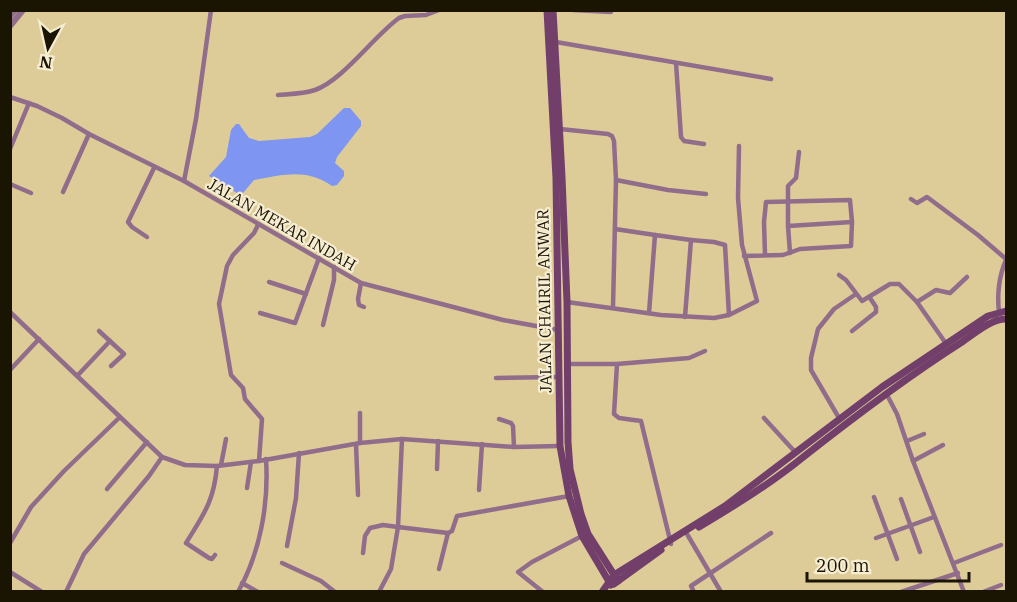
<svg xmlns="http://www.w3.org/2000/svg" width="1017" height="602" viewBox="0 0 1017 602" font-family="'IBM Plex Serif',serif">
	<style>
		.water { fill: #7f95f2 }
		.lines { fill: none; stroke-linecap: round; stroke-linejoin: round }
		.minor { stroke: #916d8b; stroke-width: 4.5 }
		.tertiary { stroke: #916d8b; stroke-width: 6 }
		.secondary { stroke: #723f6b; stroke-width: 7 }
		.labels { text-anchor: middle; stroke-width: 4.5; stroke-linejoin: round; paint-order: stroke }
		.street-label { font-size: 16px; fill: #1a1402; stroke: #f6edd3 }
	</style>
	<rect width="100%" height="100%" fill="#ddcc97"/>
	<path class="water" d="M344 108H350L361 121V126L337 157 335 163 344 171V176L337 185 332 186C305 168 284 175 254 180L243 193H237L209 176 226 157 231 130 236 124H239L249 138 259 141 310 137 317 134Z"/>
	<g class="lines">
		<g class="minor">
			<path d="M573 10 611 12"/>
			<path d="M556 42 771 79"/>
			<path d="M676 63 681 137 684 141 704 144"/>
			<path d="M278 95C290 94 303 94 315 90 342 81 374 36 399 18L405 16 426 15 439 10"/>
			<path d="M10 97 37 106 62 118 89 134 184 181 361 283 503 320 558 330"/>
			<path d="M560 129 608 134 612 136 614 141 616 180 613 307"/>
			<path d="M10 149 29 103"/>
			<path d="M799 152 796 178 788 186V226L852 222"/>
			<path d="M616 180 668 190 706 194"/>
			<path d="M184 181 196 119 211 10"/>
			<path d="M10 184 31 193"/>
			<path d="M63 192 89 134"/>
			<path d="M911 199 917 203 927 197 978 235 1006 259"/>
			<path d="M258 225 254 233 233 255 227 266 219 304 231 375 243 388 245 399 262 419 259 461"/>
			<path d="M788 226 790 253"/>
			<path d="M615 229 655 235"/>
			<path d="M147 237 132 227 128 222 154 168"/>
			<path d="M744 256 783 255 800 249 851 246 852 222 850 200 766 202 764 222 765 255"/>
			<path d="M839 275 846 280 862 301 890 284H899L917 302 947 345"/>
			<path d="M269 282 306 294"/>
			<path d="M361 283 358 299 359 305 364 307"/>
			<path d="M567 302 661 315 714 318 729 315 757 301 742 245 738 198 739 146"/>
			<path d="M917 302 936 290 950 293 967 277"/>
			<path d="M10 312 162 457 185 465 217 466 259 461 360 443 402 439 514 447 560 446"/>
			<path d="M999 312C997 294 999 276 1006 260"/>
			<path d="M260 313 295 323 319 258"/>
			<path d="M649 313 655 235 691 240"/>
			<path d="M685 317 691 240 714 242 725 245 729 315"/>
			<path d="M323 325 334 280V267"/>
			<path d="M99 331 124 354 111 366"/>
			<path d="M852 331 876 312V307L870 298"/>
			<path d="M567 364H617L614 414 619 418 641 421 671 544"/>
			<path d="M617 364 689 358 705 351"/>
			<path d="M10 370 39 339"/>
			<path d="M78 375 110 341"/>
			<path d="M496 378 558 377"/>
			<path d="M886 393 897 414 913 461 964 592"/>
			<path d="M764 418 796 453"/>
			<path d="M839 418 811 370V358L818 329 834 309 856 294"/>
			<path d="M499 419 511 423 513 426 514 447"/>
			<path d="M907 441 924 434"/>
			<path d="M360 443V413"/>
			<path d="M356 444 358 495"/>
			<path d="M913 461 943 445"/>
			<path d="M221 465 226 439"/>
			<path d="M437 469 438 441"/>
			<path d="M247 488 251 462"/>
			<path d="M107 489 147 442"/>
			<path d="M479 490 482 444"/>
			<path d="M874 497 897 559"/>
			<path d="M901 499 920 552"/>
			<path d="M687 534 721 592"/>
			<path d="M876 538 934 517"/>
			<path d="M10 543 31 507 64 471 120 417"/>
			<path d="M287 546 296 498 299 453"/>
			<path d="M363 553 365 536 370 528 383 525 398 527 402 439"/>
			<path d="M215 555 212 559 209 558 186 543C204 514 214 501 217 466"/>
			<path d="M282 563 321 581 335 592"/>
			<path d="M954 563 1001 545"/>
			<path d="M439 569 448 533"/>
			<path d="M10 572 42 592"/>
			<path d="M242 583 258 592"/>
			<path d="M66 592 84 554 149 476 162 457"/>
			<path d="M238 592C260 553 269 504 266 459"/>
			<path d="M379 592 391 569 398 527 448 533 452 531 457 516 569 496"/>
			<path d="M543 592 518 572 532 562 582 536"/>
			<path d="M694 592 691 586 771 533"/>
			<path d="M901 592 958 573"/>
			<path d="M983 592 1001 585"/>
		</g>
		<g class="tertiary">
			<path d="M10 16 15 10"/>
			<path d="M10 26 23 10"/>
		</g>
		<g class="secondary">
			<path d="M547 10 556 178 560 446 569 496 582 536 611 585"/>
			<path d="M553 10 562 177 567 302 568 442 570 469 581 514 588 534 618 581"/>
			<path d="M699 527C734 506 770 484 802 458 854 417 907 377 962 342 975 333 991 319 1006 319"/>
			<path d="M614 584 661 550"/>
			<path d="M602 592 614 575 725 506 882 387 988 316 1006 311"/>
		</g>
	</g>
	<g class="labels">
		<g class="street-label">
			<text transform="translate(282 224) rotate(30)" y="6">JALAN MEKAR INDAH</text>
			<text transform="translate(544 301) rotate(-91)" y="6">JALAN CHAIRIL ANWAR</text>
		</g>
	</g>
	<rect width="1017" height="602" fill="none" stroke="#1a1402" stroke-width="24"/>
	<g transform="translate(48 48) rotate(188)" stroke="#f6edd3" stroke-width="4.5" paint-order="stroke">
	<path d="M0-4.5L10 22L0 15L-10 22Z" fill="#1a1402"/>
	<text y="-9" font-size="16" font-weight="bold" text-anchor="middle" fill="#1a1402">N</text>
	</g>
	<path d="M807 572v9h162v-9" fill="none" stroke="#1a1402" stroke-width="3"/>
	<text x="816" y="572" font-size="18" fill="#1a1402" stroke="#f6edd3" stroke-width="4.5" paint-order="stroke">200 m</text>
</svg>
